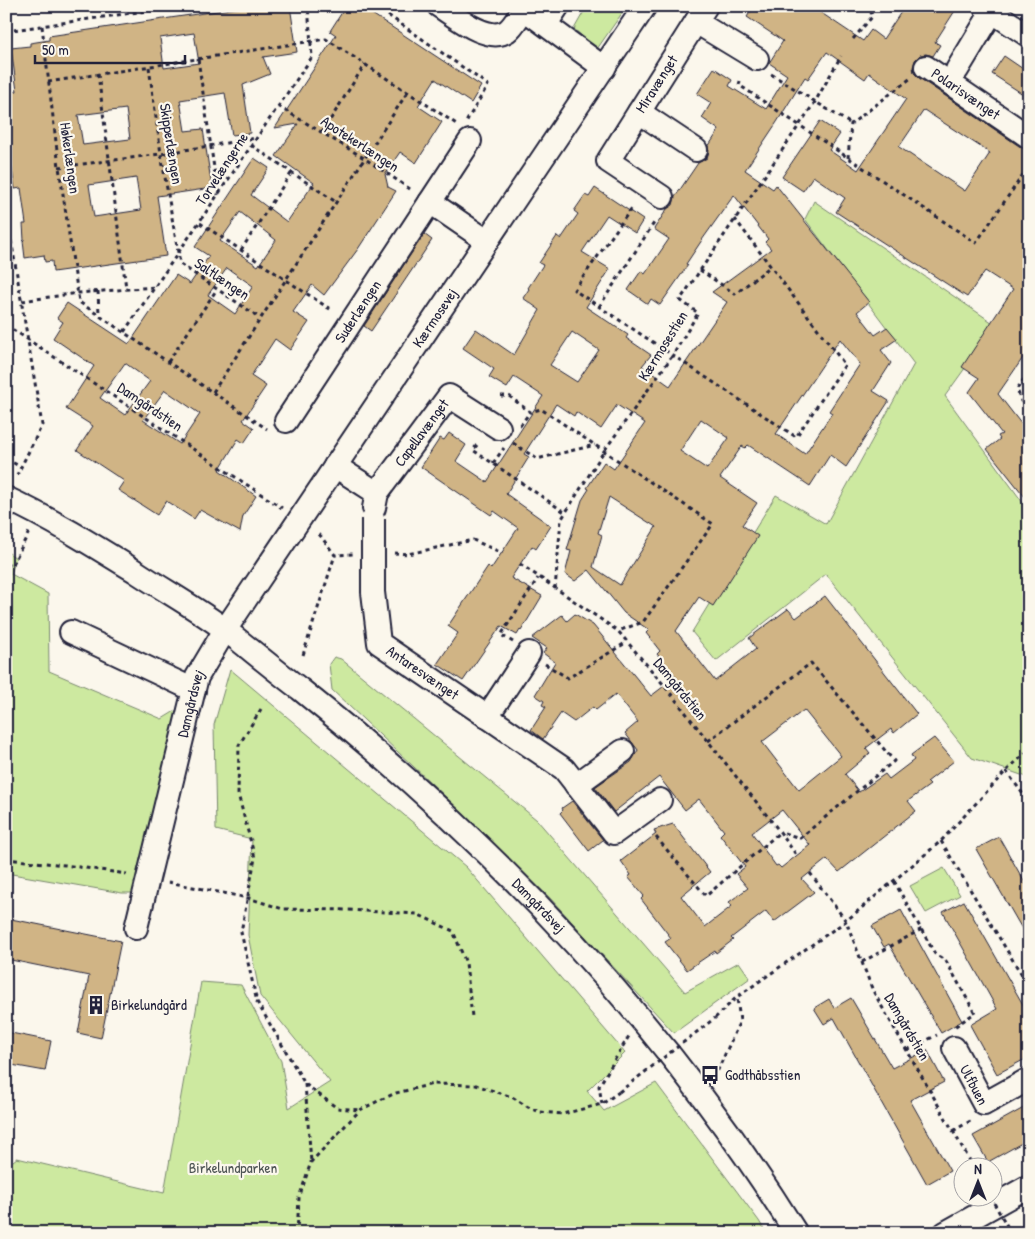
<svg xmlns="http://www.w3.org/2000/svg" width="1035" height="1239" viewBox="0 0 1035 1239" font-family="'Patrick Hand',sans-serif">
	<style>
		.green { fill: #cde9a0; stroke: #78866e }
		.building { fill: #d0b485; stroke: #22223b; fill-rule: evenodd }
		.lines { fill: none; stroke-linecap: round; stroke-linejoin: round }
		.minor-casing { stroke: #22223b; stroke-width: 26 }
		.path { stroke: #22223b; stroke-width: 3; stroke-dasharray: 4 4; stroke-linecap: butt }
		.minor { stroke: #fbf7ec; stroke-width: 22 }
		.minor-bridge-casing { stroke: #22223b; stroke-width: 26; stroke-linecap: butt }
		.path-bridge { stroke: #22223b; stroke-width: 3; stroke-dasharray: 4 4; stroke-linecap: butt }
		.minor-bridge { stroke: #fbf7ec; stroke-width: 22 }
		.labels { text-anchor: middle; stroke-width: 4.5; stroke-linejoin: round; paint-order: stroke }
		.street-label { font-size: 15px; fill: #22223b; stroke: #fbf7ec }
		.poi-label { font-size: 15px; fill: #22223b; stroke: #fbf7ec; text-anchor: start }
		.park-label { font-size: 15px; fill: #4d5454; stroke: #fbf7ec }
	</style>
	<rect width="100%" height="100%" fill="#fbf7ec"/>
	<filter id="ink" filterUnits="userSpaceOnUse"><feTurbulence type="fractalNoise" baseFrequency=".02" numOctaves="2"/><feDisplacementMap in="SourceGraphic" scale="10" xChannelSelector="R" yChannelSelector="G"/><feConvolveMatrix kernelMatrix="1 2 1 2 8 2 1 2 1" color-interpolation-filters="sRGB"/></filter>
	<g filter="url(#ink)">
		<g class="green">
			<path d="M587 6H627L597 49 574 29Z"/>
			<path d="M814 201 996 325 945 396 1029 511V776L1027 777 972 758 826 574 716 661 692 632 776 495 826 524 914 364 805 219Z"/>
			<path d="M6 551 16 558 11 574 48 594 49 671 162 719 180 708 138 893H122L6 873Z"/>
			<path d="M334 657 341 659 537 820 685 992 739 962 750 978 674 1033 549 897 447 798 332 690 329 664Z"/>
			<path d="M230 669 466 867 625 1053 587 1091 604 1111 656 1083 759 1221 766 1233H6V1166L17 1158 164 1193 201 982 241 985 281 1061 289 1108 330 1082 260 996 248 935 252 839 216 830 214 725Z"/>
			<path d="M944 868 960 895 926 913 910 886Z"/>
		</g>
		<g class="building">
			<path d="M251 6H290L297 52 263 57 270 74 243 85 250 133 232 135 225 93 180 100 185 131 203 129 212 188 157 196 166 256 53 272 52 261 45 262 44 255 25 258 23 241 24 240 23 224H26L21 188 15 189 6 130V93L17 91 11 48 30 46V43L49 40V36ZM194 33 199 63 164 68 160 38ZM126 109 130 139 83 145 78 115ZM136 178 141 210 94 217 89 185Z"/>
			<path d="M346 6H360L481 86 471 103 435 79 418 106 442 122 416 163 400 152 385 174 388 187 396 191 358 249 324 295 312 285 293 312 309 322 290 350 275 339 251 376 266 386 243 420 254 428 244 443 238 439 219 470 256 496 243 516 240 532 200 510 194 519 166 501 157 515 118 490 124 481 77 450 93 426 66 409 94 366 53 338 63 322 57 318 67 303 129 344 176 275 190 284 209 256 195 247 254 158 269 168 251 195 287 222 314 183 276 156 298 124 275 128 336 35 330 31ZM240 212 276 240 258 266 220 241ZM227 268 253 286 235 314 208 295ZM125 363 150 381 125 415 100 398ZM165 390 200 414 180 444 143 420Z"/>
			<path d="M754 6H811L863 41 871 30 883 39 905 6H958L935 42 940 45 933 56 926 54 920 55 915 60 913 67 914 73 919 78 1022 148 1029 150V349L998 394 1029 434V502L987 449 1000 439 998 436 1002 434 969 392 979 378 962 367 1013 289 985 271 967 297 836 212 845 198 813 176 803 191 782 177 820 121 840 134 829 150 858 170 906 99 869 73 865 79 827 52 808 79 805 77 777 122 745 170 773 189 776 185 869 302 857 312 875 335 887 327 897 339 881 350 891 363 873 391 889 401 846 467 830 455 810 486 748 445 745 448 742 446 720 478 757 503 742 525 758 536 713 606 699 597 676 631 715 681 756 649 749 638 788 609 796 618 825 596 917 714 894 733 891 729 866 748 870 753 845 774 859 792 885 774 889 779 914 760 911 755 934 738 954 761 927 782 930 785 908 801 916 811 839 872 827 859 802 879 814 892 774 922 766 911 731 938 733 940 716 953 715 951 687 970 665 942 671 938 641 899 644 896 628 877 631 875 621 861 656 834 654 830 673 824 710 872 681 896 705 927 732 906 729 902 748 888 736 874 745 867 720 835 724 831 699 799 685 810 659 777 614 812 595 787 631 762 638 750 625 733 638 722 616 694 596 710 593 707 574 722 561 713 543 739 531 730 546 707 542 705 544 701 535 695 555 662 543 653 547 648 532 638 562 615 567 621 575 614 593 625 651 696 676 677 657 654 660 651 646 633 649 630 624 613 589 570 575 581 565 574 571 551 567 550 582 500 589 489 587 488 604 462 614 469 645 423 617 405 601 429 576 412 574 416 556 404 524 454 529 457 506 494 551 526 536 549 532 546 511 578 542 596 521 631 520 630 517 635 501 626 463 681 437 664 458 633 448 626 488 566 491 569 518 528 494 511 491 515 421 467 440 438 444 440 449 433 466 445 456 461 487 482 543 396 514 377 507 388 489 377 494 369 463 348 476 329 514 355 540 310 523 298 529 289 528 288 543 265 539 263 557 236 561 239 578 214 574 211 585 195 589 197 595 188 643 220 635 233 607 215 582 252 610 269 586 307 628 335 626 338 651 355 642 366 670 386 727 302 712 292 771 249 765 242 768 239 734 195 702 240 686 264 688 265 660 305 651 299 648 304 628 290 641 271 645 274 669 239 654 229 667 209 673 205 675 197 698 163 707 158 709 151 708 147 719 130 702 118 711 103 697 94 714 68 732 80 729 86 766 109 787 75 769 63 783 41 747 17ZM924 110 990 153 965 191 899 147ZM572 332 599 350 577 382 550 365ZM840 339 860 364 829 411 832 413 805 454 776 434ZM701 419 729 438 707 469 680 451ZM609 497 656 527 620 585 593 567 602 535 598 533ZM804 710 841 756 799 790 762 742ZM782 810 810 845 781 868 778 865 776 866 752 833Z"/>
			<path d="M1004 56 1029 73V98L992 74Z"/>
			<path d="M424 234 432 240 371 331 364 326Z"/>
			<path d="M572 801 603 840 589 851 560 813 563 810 562 808Z"/>
			<path d="M999 837 1029 890V941L976 849Z"/>
			<path d="M964 901 1029 1015V1057L997 1074 970 1025 997 1009 943 912Z"/>
			<path d="M901 910 962 1021 941 1033 889 944 884 947 872 926Z"/>
			<path d="M6 918 121 941 101 1038 78 1033 89 976 6 959Z"/>
			<path d="M851 998 892 1068 927 1050 944 1082 910 1100 950 1171 927 1184 834 1018 824 1024 814 1008 829 999 834 1008Z"/>
			<path d="M6 1032 51 1041 45 1071 6 1064Z"/>
			<path d="M1029 1105V1139L988 1162 973 1136Z"/>
		</g>
		<g class="lines">
			<g class="minor-casing">
				<g id="minor">
					<path d="M439 6C455 16 488 44 507 31 514 26 519 15 524 9L521 6"/>
					<path d="M526 6 524 9 604 68"/>
					<path d="M984 6 1029 36"/>
					<path d="M696 22 757 59"/>
					<path d="M546 24 558 6"/>
					<path id="s1" d="M926 67 1029 137"/>
					<path d="M957 70 992 12"/>
					<path d="M639 112 696 150"/>
					<path id="s2" d="M662 197 608 161 706 6"/>
					<path d="M430 202 470 141"/>
					<path id="s3" d="M286 421 430 202 487 241"/>
					<path d="M335 466 377 493 374 508"/>
					<path id="s4" d="M377 493 449 396 499 428"/>
					<path id="s5" d="M6 498C51 519 93 545 135 571 165 591 198 609 227 631 251 650 275 670 300 689 493 843 665 1023 796 1233"/>
					<path id="s6" d="M373 592 379 643 564 769 614 833 660 800"/>
					<path d="M71 632 194 690"/>
					<path d="M487 717 529 653"/>
					<path d="M576 785 623 751"/>
					<path id="s7" d="M136 928 197 677 225 630 645 6"/>
					<path id="s8" d="M954 1048 984 1104 1029 1079"/>
					<path d="M945 1233 1029 1186"/>
				</g>
			</g>
			<g class="path">
				<path d="M375 6 488 85 466 122"/>
				<path d="M42 26 59 167 79 302 267 429"/>
				<path d="M6 31 180 6"/>
				<path d="M853 39 872 17 870 6"/>
				<path d="M198 59 218 195"/>
				<path d="M149 67 161 154 180 264 260 318"/>
				<path d="M98 74 126 288"/>
				<path d="M771 74 851 124"/>
				<path d="M740 81 739 85 976 243 1029 166"/>
				<path d="M48 82 326 39 458 125"/>
				<path d="M278 106 364 158 413 191"/>
				<path d="M322 133 365 64"/>
				<path d="M251 145 336 202"/>
				<path d="M848 158 851 124 911 78"/>
				<path d="M59 167 161 154 256 138"/>
				<path d="M6 209 42 425 17 475"/>
				<path d="M631 209 574 290 796 437 845 365 735 219"/>
				<path d="M200 223 333 311"/>
				<path d="M241 250 292 172"/>
				<path d="M700 270 735 294 771 266"/>
				<path d="M98 291 99 314"/>
				<path d="M22 301 78 293 155 287"/>
				<path d="M599 307 654 223"/>
				<path d="M6 325 282 508"/>
				<path d="M124 332 312 57 308 6"/>
				<path d="M168 362 217 289"/>
				<path d="M1029 372 1017 389 1021 401 1029 411"/>
				<path d="M213 392 407 93"/>
				<path d="M501 396H509L530 412 541 409 713 524 643 622 618 631"/>
				<path d="M520 426 530 412"/>
				<path d="M513 443 537 459 595 445"/>
				<path d="M477 445 473 450 566 513"/>
				<path d="M6 459 21 467"/>
				<path d="M493 463 504 448"/>
				<path d="M319 534 335 555 353 554"/>
				<path d="M394 553 408 554 473 540 502 553"/>
				<path d="M6 564 12 566 29 532"/>
				<path d="M520 564 618 631 663 684 780 832 797 856"/>
				<path d="M555 589 561 520 604 451 673 355 698 313 680 300 815 102 841 56"/>
				<path d="M513 642 501 635 538 578"/>
				<path d="M303 655 335 555"/>
				<path d="M545 664 568 678 627 642"/>
				<path d="M261 709 239 745 238 794 255 858 241 932 257 1002 305 1084 337 1108 360 1110"/>
				<path d="M708 741 811 663 894 761 800 838 781 832"/>
				<path d="M1006 771 1029 802"/>
				<path d="M656 837 706 896 780 832"/>
				<path d="M941 841 1029 987"/>
				<path d="M6 859 65 865 127 874"/>
				<path d="M810 873 846 921 873 991 973 1166"/>
				<path d="M894 881 935 954 946 961 975 1013 954 1027"/>
				<path d="M168 882 248 898 283 909 349 910 417 914 453 931 466 963 472 1017"/>
				<path d="M862 962 922 929"/>
				<path d="M715 1018 737 997 846 921 941 841 1006 771 1029 750"/>
				<path d="M907 1050 937 1035"/>
				<path d="M712 1077 717 1072 740 1021 737 998"/>
				<path d="M305 1084 311 1162"/>
				<path d="M602 1104 599 1086 629 1036"/>
				<path d="M953 1131 972 1120"/>
				<path d="M297 1233 299 1198 311 1162 360 1110 380 1100 396 1093 433 1084 476 1085 512 1097 528 1107 540 1112 563 1114 602 1104 619 1092"/>
			</g>
			<use href="#minor" class="minor"/>
			<g class="minor-bridge-casing">
				<path id="minor-bridge" d="M373 519V592"/>
			</g>
			<g class="path-bridge">
				<path d="M619 1092 715 1018"/>
				<path d="M990 1196 1011 1233"/>
			</g>
			<use href="#minor-bridge" class="minor-bridge"/>
		</g>
	</g>
	<defs>
		<g id="building-bare" transform="scale(1.5)"><path d="M-4-6H4V6H1V3H-1V6H-4ZM-2.5-4.3h1.7v1.8h-1.7ZM.8-4.3h1.7v1.8H.8ZM-2.5-1h1.7V.8h-1.7ZM.8-1h1.7V.8H.8Z" fill="#22223b" stroke="#fbf7ec" stroke-width="2.5" paint-order="stroke"/></g>
		<g id="bus-bare" transform="scale(1.5)"><path d="M-5-6H5V4H4V6H2V4H-2V6H-4V4H-5ZM-3.5-4V0h7V-4ZM-3.5 1.2v1.5H-2V1.2ZM2 1.2v1.5H3.5V1.2Z" fill="#22223b" stroke="#fbf7ec" stroke-width="2.5" paint-order="stroke"/></g>
	</defs>
	<g fill-rule="evenodd">
		<use href="#building-bare" x="96" y="1005"/>
		<use href="#bus-bare" x="710" y="1075"/>
	</g>
	<g class="labels">
		<g class="street-label">
			<text dy="5" stroke="none"><textPath href="#s2" startOffset="156">Miravænget</textPath></text>
			<text dy="5" stroke="none"><textPath href="#s1" startOffset="48">Polarisvænget</textPath></text>
			<text transform="translate(171 144) rotate(81)" y="5">Skipperlængen</text>
			<text transform="translate(360 144) rotate(33)" y="5">Apotekerlængen</text>
			<text transform="translate(70 158) rotate(82)" y="5">Høkerlængen</text>
			<text transform="translate(222 169) rotate(-57)" y="5">Torvelængerne</text>
			<text transform="translate(222 279) rotate(34)" y="5">Saltlængen</text>
			<text dy="5" stroke="none"><textPath href="#s3" startOffset="131">Suderlængen</textPath></text>
			<text dy="5" stroke="none"><textPath href="#s7" startOffset="689">Kærmosevej</textPath></text>
			<text transform="translate(663 346) rotate(-58)" y="5">Kærmosestien</text>
			<text transform="translate(150 407) rotate(34)" y="5">Damgårdstien</text>
			<text dy="5" stroke="none"><textPath href="#s4" startOffset="75">Capellavænget</textPath></text>
			<text dy="5" stroke="none"><textPath href="#s6" startOffset="104">Antaresvænget</textPath></text>
			<text transform="translate(680 689) rotate(51)" y="5">Damgårdstien</text>
			<text dy="5" stroke="none"><textPath href="#s7" startOffset="231">Damgårdsvej</textPath></text>
			<text dy="5" stroke="none"><textPath href="#s5" startOffset="674">Damgårdsvej</textPath></text>
			<text transform="translate(907 1027) rotate(60)" y="5">Damgårdstien</text>
			<text dy="5" stroke="none"><textPath href="#s8" startOffset="42">Ulfbuen</textPath></text>
		</g>
		<g class="poi-label">
			<text x="111" y="1010">Birkelundgård</text>
			<text x="725" y="1080">Godthåbsstien</text>
		</g>
		<g class="park-label">
			<text x="233" y="1173">Birkelundparken</text>
		</g>
	</g>
	<rect width="1035" height="1239" fill="none" stroke="#fbf7ec" stroke-width="25"/>
	<rect x="12" y="12" width="1010" height="1214" fill="none" stroke="#22223b" stroke-width="2" filter="url(#ink)"/>
	<g transform="translate(978 1182)"><circle r="24" fill="#fbf7ec" stroke="#a4a2a5"/>
	<path d="M0-4L9 19L0 12L-9 19Z" fill="#22223b"/>
	<text y="-8" font-size="14" font-weight="bold" text-anchor="middle" fill="#22223b">N</text>
	</g>
	<path d="M35 55v8h150v-8" fill="none" stroke="#22223b" stroke-width="2.5"/>
	<text x="42" y="55" font-size="15" fill="#22223b" stroke="#fbf7ec" stroke-width="4" paint-order="stroke">50 m</text>
</svg>
